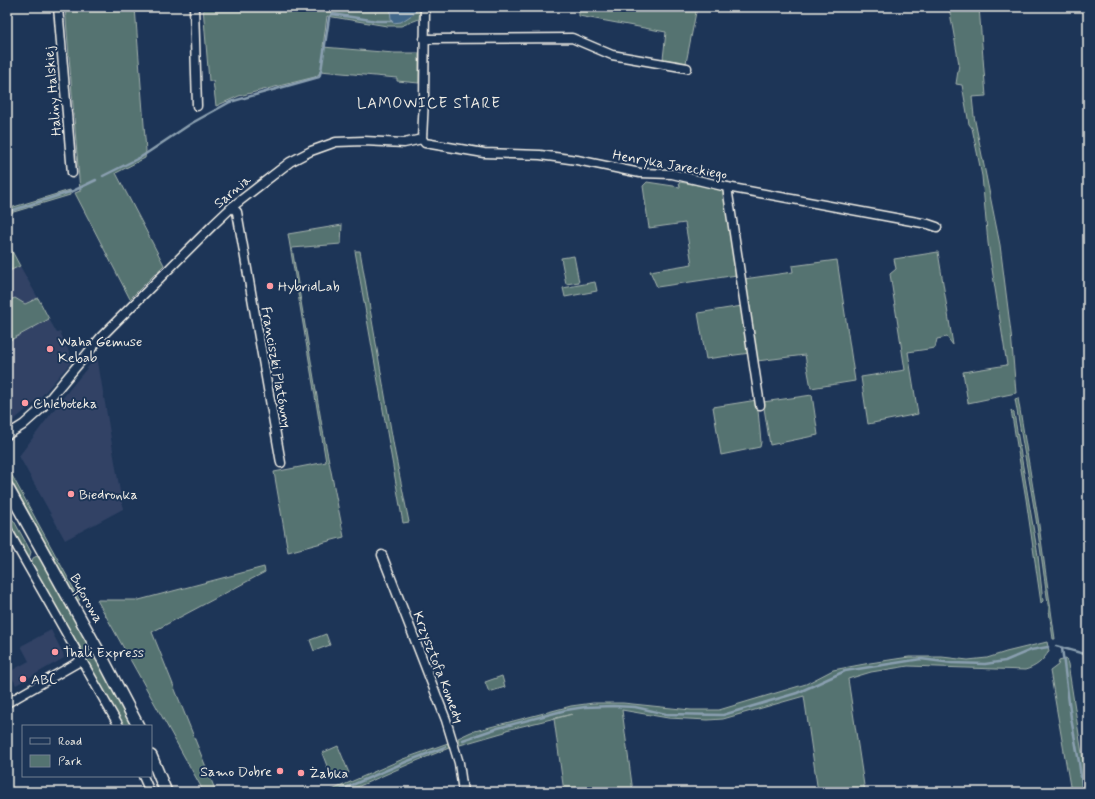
<svg xmlns="http://www.w3.org/2000/svg" width="1095" height="799" viewBox="0 0 1095 799" font-family="Mynerve,sans-serif">
	<style>
		.built { fill: #304265 }
		.green { fill: #547371; stroke: #a4b2ac }
		.water { fill: #43688a; stroke: #8a9fb0 }
		.lines { fill: none; stroke-linecap: round; stroke-linejoin: round }
		.stream { stroke: #8a9fb0; stroke-width: 2.5 }
		.minor-casing { stroke: #f4f1e8; stroke-width: 11 }
		.secondary-casing { stroke: #f4f1e8; stroke-width: 14 }
		.minor { stroke: #1d3557; stroke-width: 8 }
		.secondary { stroke: #1d3557; stroke-width: 11 }
		.poi-dot { fill: #ff9aa2; stroke: #1d3557; stroke-width: 1.5 }
		.labels { text-anchor: middle; stroke-width: 4; stroke-linejoin: round; paint-order: stroke }
		.street-label { font-size: 14px; fill: #f4f1e8; stroke: #1d3557 }
		.poi-label { font-size: 14px; fill: #f4f1e8; stroke: #1d3557; text-anchor: start }
		.neighbourhood-label { font-size: 15px; letter-spacing: 1px; fill: #f4f1e8; stroke: #1d3557 }
	</style>
	<rect width="100%" height="100%" fill="#1d3557"/>
	<filter id="ink" filterUnits="userSpaceOnUse"><feTurbulence type="fractalNoise" baseFrequency=".025" numOctaves="2"/><feDisplacementMap in="SourceGraphic" scale="8" xChannelSelector="R" yChannelSelector="G"/><feConvolveMatrix kernelMatrix="1 2 1 2 8 2 1 2 1" color-interpolation-filters="sRGB"/></filter>
	<g filter="url(#ink)">
		<g class="built">
			<path d="M20 266 38 298 25 304 15 298 7 301V272Z"/>
			<path d="M49 319 57 333 60 332 73 360 40 398 14 420 7 424V342Z"/>
			<path d="M97 356 123 509 65 540 19 456 69 390Z"/>
			<path d="M51 630 63 653 64 658 16 685 9 672 29 661 21 646Z"/>
		</g>
		<g class="green">
			<path d="M65 7H135L146 151 145 158 116 173 164 265 130 299 75 193 80 191Z"/>
			<path d="M203 7H420L419 19 401 26H387L327 16 323 47 394 53H419V83L397 81V78L320 71 319 74 315 77 239 96 216 106 213 81H209Z"/>
			<path d="M579 7H697L686 63 663 59 666 32 579 16Z"/>
			<path d="M949 7H979L986 96 972 97 974 116 1000 245 1011 333 1016 393 968 403 963 372 1007 365 988 243 982 176 972 128 969 124 962 85 956 84 959 64Z"/>
			<path d="M647 182 680 187 679 182 718 188 725 193 737 275 657 287 650 271 692 264 685 223 649 228 643 186Z"/>
			<path d="M70 190V195L7 214V209Z"/>
			<path d="M342 225 341 244 292 248 322 426 344 537 288 552 274 472 326 462 288 234Z"/>
			<path d="M7 242 20 266 7 272Z"/>
			<path d="M355 251H360L395 453 409 522 403 523Z"/>
			<path d="M938 252 953 345 947 337 937 339 935 348 908 352 918 414 868 424 861 377 905 370 890 274 896 269 894 259Z"/>
			<path d="M574 256 579 282 566 284 561 258Z"/>
			<path d="M837 260 855 381 811 388 805 355 757 361 744 279 793 272 792 266Z"/>
			<path d="M595 282 597 291 565 297 563 288Z"/>
			<path d="M15 298 25 304 38 298 49 319 7 342V301Z"/>
			<path d="M742 306 750 353 706 359 698 313Z"/>
			<path d="M812 395 818 435 770 445 763 402Z"/>
			<path d="M1018 398 1038 518 1055 639H1053L1036 519 1015 399Z"/>
			<path d="M757 400 761 442 760 447 721 455 713 407Z"/>
			<path d="M1011 410 1014 413 1038 556 1043 601 1041 603 1026 499Z"/>
			<path d="M9 470 80 600H77L73 595 70 587 7 473Z"/>
			<path d="M7 513 14 521 31 552 29 559 7 521Z"/>
			<path d="M37 556 45 566 120 701 132 726H123L78 643 76 644 31 564 33 558Z"/>
			<path d="M264 567 265 572 152 632 216 792H204L97 600H139Z"/>
			<path d="M326 634 330 645 314 651 310 640Z"/>
			<path d="M1047 642 1049 651C1043 661 1036 667 1025 670L908 666 871 672 848 679 865 792H818L804 696 723 719 708 720 668 718 622 710 633 792H564L554 719 572 714 506 730 505 732 460 745 458 738 471 732 571 706 593 703H623L691 710H719L806 684 833 670 870 663 909 657H942L968 660 987 658 1006 652Z"/>
			<path d="M1066 659 1068 664 1088 792H1071L1050 671 1058 665 1059 661Z"/>
			<path d="M502 676 505 687 489 692 485 682Z"/>
			<path d="M448 743 449 748 414 762 346 792H330V791L403 759Z"/>
			<path d="M338 746 349 773 332 779 322 753Z"/>
		</g>
		<path class="water" d="M392 7H415V13L401 22 393 23C390 19 390 11 392 7Z"/>
		<g class="lines">
			<g class="stream">
				<path d="M103 176 141 157 192 123 230 102 319 77 321 71 329 18 332 14 377 21H392"/>
				<path d="M7 212 73 191 96 180"/>
				<path d="M1056 646 1088 655"/>
				<path d="M1062 648 1071 718 1079 762 1083 792"/>
				<path d="M463 740 498 728 566 710 585 707 613 706 635 707 666 714 723 715 797 693 845 671 921 659 952 663 985 664 1005 661 1031 650 1048 647"/>
				<path d="M336 792 408 761 445 747"/>
			</g>
			<g class="minor-casing">
				<g id="minor">
					<path d="M58 7 72 173"/>
					<path d="M194 7 197 106"/>
					<path d="M424 39 572 38 612 55 687 68"/>
					<path d="M422 139 425 143 484 153 540 155 577 160 640 173 672 174 727 187 928 224 937 227"/>
					<path d="M422 139 424 99 425 7"/>
					<path d="M727 187 760 405"/>
					<path d="M232 207 237 212 281 463"/>
					<path d="M7 435 23 425 41 409 101 337 213 225 232 207 290 162 311 151 336 142 364 141 404 143 422 139"/>
					<path d="M7 529 119 726"/>
					<path d="M382 555 446 720 459 763 463 792"/>
					<path d="M7 703 82 660"/>
					<path d="M143 776 150 792"/>
				</g>
			</g>
			<g class="secondary-casing">
				<g id="secondary">
					<path d="M7 487 105 663 138 726"/>
					<path d="M151 756 166 792"/>
				</g>
			</g>
			<use href="#minor" class="minor"/>
			<use href="#secondary" class="secondary"/>
		</g>
	</g>
	<g class="poi-dot">
		<circle cx="270" cy="286" r="4"/>
		<circle cx="50" cy="349" r="4"/>
		<circle cx="25" cy="403" r="4"/>
		<circle cx="71" cy="494" r="4"/>
		<circle cx="55" cy="652" r="4"/>
		<circle cx="23" cy="679" r="4"/>
		<circle cx="280" cy="771" r="4"/>
		<circle cx="301" cy="773" r="4"/>
	</g>
	<g class="labels">
		<g class="street-label">
			<text transform="translate(52 91) rotate(-95)" y="5">Haliny Halskiej</text>
			<text transform="translate(670 164) rotate(10)" y="5">Henryka Jareckiego</text>
			<text transform="translate(232 191) rotate(-40)" y="5">Sarnia</text>
			<text transform="translate(277 367) rotate(80)" y="5">Franciszki Platówny</text>
			<text transform="translate(87 598) rotate(61)" y="5">Buforowa</text>
			<text transform="translate(439 667) rotate(69)" y="5">Krzysztofa Komedy</text>
		</g>
		<g class="poi-label">
			<text x="278" y="291">HybridLab</text>
			<text x="58" y="346">Waha Gemuse<tspan x="58" dy="16">Kebab</tspan></text>
			<text x="33" y="408">Chleboteka</text>
			<text x="79" y="499">Biedronka</text>
			<text x="63" y="657">Thali Express</text>
			<text x="31" y="684">ABC</text>
			<text x="272" y="776" text-anchor="end">Samo Dobre</text>
			<text x="309" y="778">Żabka</text>
		</g>
		<g class="neighbourhood-label">
			<text x="429" y="108">LAMOWICE STARE</text>
		</g>
	</g>
	<rect width="1095" height="799" fill="none" stroke="#1d3557" stroke-width="24"/>
	<rect x="12" y="12" width="1071" height="775" fill="none" stroke="#f4f1e8" stroke-width="1.5" filter="url(#ink)"/>
	<rect x="22" y="725" width="130" height="52" fill="#1d3557" stroke="#738091"/>
	<rect x="30" y="738" width="20" height="6" fill="#1d3557" stroke="#738091"/>
	<text x="58" y="745" font-size="12" fill="#f4f1e8">Road</text>
	<rect x="30" y="755" width="20" height="12" fill="#547371" stroke="#738091"/>
	<text x="58" y="765" font-size="12" fill="#f4f1e8">Park</text>
</svg>
